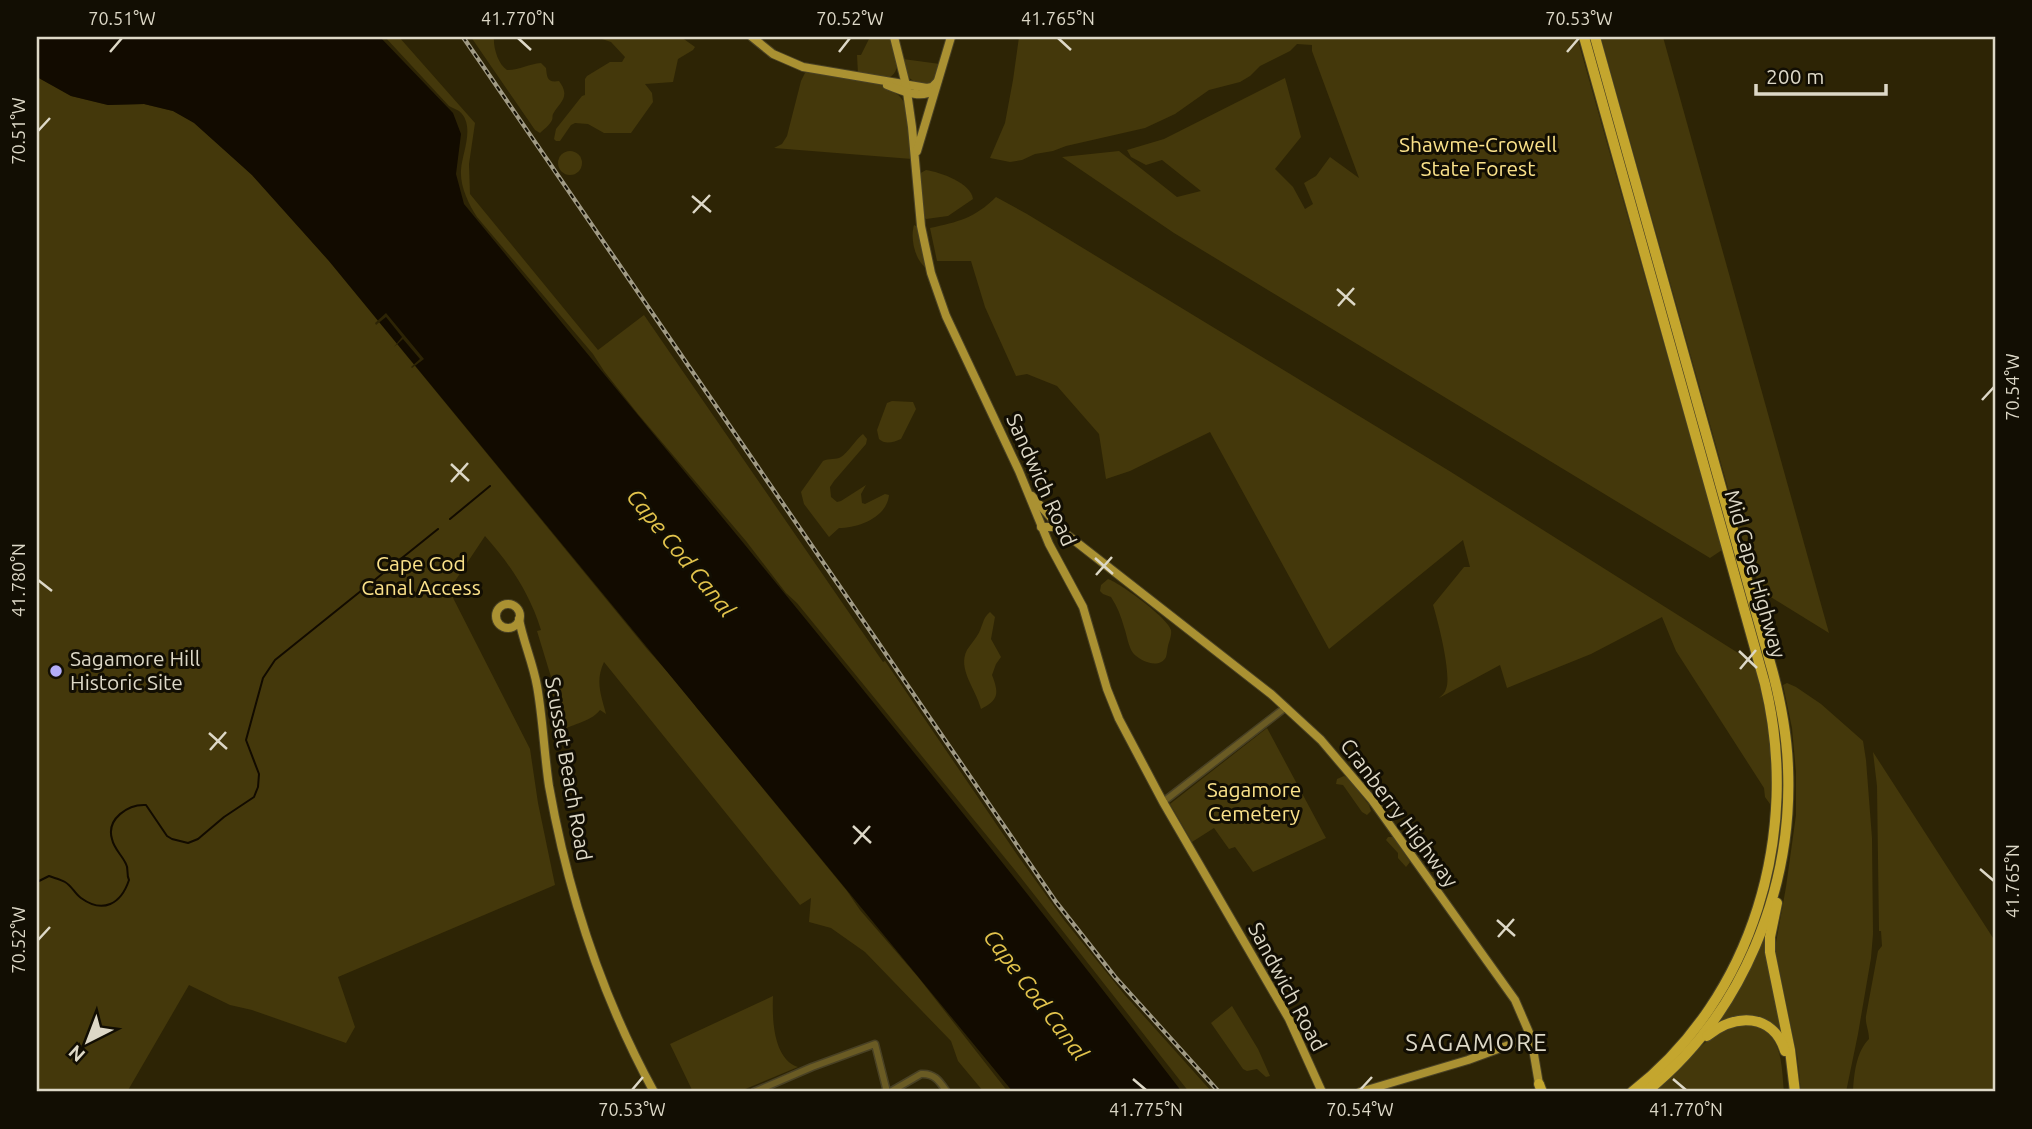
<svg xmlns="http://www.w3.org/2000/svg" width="2032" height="1129" viewBox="0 0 2032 1129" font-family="Ubuntu,sans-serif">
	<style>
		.green { fill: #44380b }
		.water { fill: #120b00 }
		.pier { fill: #2d2405 }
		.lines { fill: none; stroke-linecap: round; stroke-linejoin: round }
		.stream { stroke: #120b00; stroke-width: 2 }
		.minor-casing { stroke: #494124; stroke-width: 9 }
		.major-casing { stroke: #494124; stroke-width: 10 }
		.highway-casing { stroke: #494124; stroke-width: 12 }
		.minor { stroke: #6a5b24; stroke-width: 6 }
		.major { stroke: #aa9132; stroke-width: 8 }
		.highway { stroke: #c4a62e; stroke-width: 10 }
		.rail-casing { stroke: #a09a84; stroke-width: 4.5 }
		.rail { stroke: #120e03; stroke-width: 2; stroke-dasharray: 5; stroke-linecap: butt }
		.ticks { fill: none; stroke: #ddd8c7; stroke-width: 2.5 }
		.poi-dot { fill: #b3adf9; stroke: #120e03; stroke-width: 2.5 }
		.labels { text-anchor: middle; stroke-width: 6; stroke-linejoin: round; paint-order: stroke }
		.park-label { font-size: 21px; fill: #fbe28a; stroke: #120e03 }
		.street-label { font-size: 21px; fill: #ddd8c7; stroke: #120e03 }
		.poi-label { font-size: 21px; fill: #ddd8c7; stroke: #120e03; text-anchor: start }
		.water-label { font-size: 23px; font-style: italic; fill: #e2c34c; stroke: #120e03 }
		.quarter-label { font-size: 24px; letter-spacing: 2px; fill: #ddd8c7; stroke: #120e03 }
		.neatline { fill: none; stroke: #ddd8c7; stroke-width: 2.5 }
		.ticks-label { font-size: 18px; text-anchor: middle; fill: #ddd8c7 }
	</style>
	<rect width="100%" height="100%" fill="#2d2405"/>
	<g class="green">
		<path d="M385 37H399L475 123 469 164 470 194 598 350 644 315 883 662 885 661 1018 856 1064 920 1124 994 1212 1092H1189L1014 869 797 603 786 593 746 541 638 414 604 371 593 354 477 217C468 203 460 186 461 170 462 153 476 125 459 111 456 109 452 108 449 106Z"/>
		<path d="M471 37H494C493 47 498 64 507 70 519 70 529 64 541 63L546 68C547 77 547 83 559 81 571 97 560 102 553 114 552 116 553 118 552 120 550 125 544 129 540 133L535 130Z"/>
		<path d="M596 37H681L695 47 693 50 678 59 673 82 645 84 652 93 653 102 631 133H604L588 124 575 123 571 125 560 141H556L554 139 556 129 582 96 585 95V79L587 76 610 62H622L625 57 611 42Z"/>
		<path d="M870 37H891C895 51 905 72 886 79L858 74 857 55H861Z"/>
		<path d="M1019 37H1577L1722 550 1710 558 1174 233 1062 157 1119 151 1177 197 1201 191 1162 160 1146 165 1131 157 1127 150 1164 139 1285 78 1301 137 1275 169 1293 187 1305 209 1313 204 1304 183 1316 176 1330 157 1359 178 1312 51V45L1297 44 1290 51 1260 66 1250 76 1240 82 1209 90 1175 114 1145 128 1066 146 1053 151 1035 154 1022 160 1010 162 990 158 1005 123 1013 80Z"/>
		<path d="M1601 37H1663L1829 633 1761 591 1742 538Z"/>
		<path d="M903 59 940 64 934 82 928 86C907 80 908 79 903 59Z"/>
		<path d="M807 72C833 76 893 77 905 104 911 117 910 143 912 159L774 148 782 144 787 136 801 81 805 73Z"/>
		<path d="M37 77 71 96 108 105 144 104 173 111 194 122 252 175 329 261 647 649 690 697 696 707 847 891 860 910 918 977 1008 1092H982L983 1091 958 1061 951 1041 865 952 831 928 809 922 811 898 800 905 604 662C595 681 601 695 606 714L600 710C590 723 570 724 557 733L551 677 537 631 541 630C530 594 510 564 485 536L449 590 530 749 538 803 555 885 338 977 355 1027 346 1043 252 1010 230 1005 189 985 127 1092H37Z"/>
		<circle cx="570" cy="163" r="12"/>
		<path d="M926 170C940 172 971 183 973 199L948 216 926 219 924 217 919 174Z"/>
		<path d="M996 197 1027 214 1451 472 1754 663C1767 713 1774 752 1770 804L1765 797 1764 788 1676 651 1662 617 1591 654 1507 688 1500 665 1439 698C1442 695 1445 693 1446 689 1452 675 1438 621 1433 605L1464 567H1470L1463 540 1329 649 1210 432 1130 471 1106 479 1099 434 1057 386 1027 374 1016 376 985 307 971 261H937L930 228C958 222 975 218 996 197Z"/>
		<path d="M914 225 918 227 926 268C915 260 910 239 914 225Z"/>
		<path d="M892 401 913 402 916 409 901 439C894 442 885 445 879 439L877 430 887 403Z"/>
		<path d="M863 434 867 439 866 444 834 481 830 487 831 497 837 502 841 501 866 485 861 494 862 503 865 504 885 494 889 495C887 517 859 528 839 528L829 537 804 504 801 492 823 461C829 458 836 460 841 457 847 454 856 439 863 434Z"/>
		<path d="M1108 579C1120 583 1168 618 1171 630 1172 635 1169 642 1168 646 1167 650 1167 654 1166 657 1159 670 1140 661 1133 653 1128 646 1127 635 1124 627 1121 616 1117 606 1111 597L1103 594 1100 591 1101 585Z"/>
		<path d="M990 612 995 617 991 639 1001 657 996 664 992 675C999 693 999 700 981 709 976 689 957 669 967 650 970 645 974 641 977 636 983 627 982 618 990 612Z"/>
		<path d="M1787 683 1796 687 1821 704 1863 741 1866 760 1872 838 1873 934 1871 958 1858 1034 1846 1092H1801L1797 1055 1775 948 1786 887 1796 815V772L1792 728 1783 685Z"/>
		<path d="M1267 728 1326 838 1253 872 1235 847 1229 849 1214 828 1192 842 1170 804Z"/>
		<path d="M1873 752 1995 941V1092H1853C1854 1074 1856 1052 1869 1039 1869 1030 1865 1024 1866 1016L1878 951 1882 946 1881 931H1879L1877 786Z"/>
		<path d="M1344 776 1348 778 1369 805 1371 811 1367 815 1362 812 1343 785 1336 784 1337 779Z"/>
		<path d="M1388 837H1393L1410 862 1406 867 1398 858V853L1386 840Z"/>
		<path d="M1773 908 1770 923 1788 1059 1766 1022 1718 1024Z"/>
		<path d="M773 996C772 1018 773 1059 798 1067L738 1092H693L670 1044Z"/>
		<path d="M1232 1006 1258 1049 1270 1076 1266 1077 1257 1069 1247 1071 1243 1069 1211 1023Z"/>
		<path d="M1745 1024C1783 1029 1781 1061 1784 1092H1653C1678 1075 1693 1048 1719 1033 1726 1028 1736 1026 1745 1024Z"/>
	</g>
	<path class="water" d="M37 37H380L453 113 461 134 456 174 464 204C706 498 950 790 1182 1092H1013L329 261 252 175 194 123 173 111 144 104 108 105 71 96 37 77Z"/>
	<path class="pier" d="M386 313 424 359 412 368 411 367 420 359 403 339 394 347 402 337 386 317 376 325 375 323Z"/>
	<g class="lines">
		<g class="stream">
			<path d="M450 519 490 486"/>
			<path d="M37 882 49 876C54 878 60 879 65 882 72 886 75 894 81 898 103 914 121 904 129 880 126 874 129 869 126 864 122 855 114 849 112 839 106 819 128 804 146 805L167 836 172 839 188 843 198 839 224 817 254 797 258 787 259 774 246 740 263 678 275 660 438 529"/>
		</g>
		<g class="minor-casing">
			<g id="minor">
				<path d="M1163 802 1286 707"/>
				<path d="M754 1092 812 1067 875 1044 887 1092"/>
				<path d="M890 1092 921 1074C935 1073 940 1082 947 1092"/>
			</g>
		</g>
		<g class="major-casing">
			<g id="major">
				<path d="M752 37 773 54 803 67 927 88 932 87 937 82"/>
				<path d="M894 37 906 85 912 127 921 226 931 273 946 316 1019 471 1049 544 1083 607 1107 689 1119 719 1163 802 1289 1019 1322 1092"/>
				<path d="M887 85C901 90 920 100 934 90"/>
				<path d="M917 151 951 37"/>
				<path d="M1032 496 1058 526"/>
				<path d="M1041 527H1055L1066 534 1271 694 1321 740 1372 800 1515 1000 1531 1037 1539 1084"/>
				<circle cx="508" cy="616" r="12"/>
				<path d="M519 619C523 641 533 663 537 686 543 719 544 753 549 786 568 893 602 997 654 1092"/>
				<path d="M1360 1092 1468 1060 1531 1037"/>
			</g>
		</g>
		<g class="highway-casing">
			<g id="highway">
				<path d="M1584 37 1765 684C1801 832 1754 997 1632 1092"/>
				<path d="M1595 37 1773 673C1781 704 1787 736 1788 768 1793 890 1742 1015 1646 1092"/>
				<path d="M1777 903 1770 937V952L1790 1050 1795 1092"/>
				<path d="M1707 1036C1735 1013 1773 1013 1785 1051"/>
				<path d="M1539 1084 1542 1092"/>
			</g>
		</g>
		<use href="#minor" class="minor"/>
		<use href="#major" class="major"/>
		<use href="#highway" class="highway"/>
		<g class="rail-casing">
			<path id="rail" d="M463 37 1056 902 1115 977 1219 1092"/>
		</g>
		<use href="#rail" class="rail"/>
	</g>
	<path class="ticks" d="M518 38 531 50M1058 38 1071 50M110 52 122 38M839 52 850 38M1567 52 1579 38M38 131 50 118M692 196 711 212M693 213 710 195M1337 289 1355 305M1338 306 1354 288M1982 400 1994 387M451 464 469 481M451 482 468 463M1095 558 1113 574M1096 575 1112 557M38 580 52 591M1739 651 1757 668M1740 669 1756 650M209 733 227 749M210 750 226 732M853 826 871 843M854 844 870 826M1980 869 1994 881M1497 920 1515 936M1498 937 1514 919M38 940 50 927M1133 1079 1146 1090M1673 1079 1686 1090M632 1090 643 1077M1360 1090 1372 1077"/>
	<circle class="poi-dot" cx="56" cy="671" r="7"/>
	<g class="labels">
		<g class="park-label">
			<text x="1478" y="152">Shawme-Crowell<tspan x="1478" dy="24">State Forest</tspan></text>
			<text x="421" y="571">Cape Cod<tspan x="421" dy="24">Canal Access</tspan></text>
			<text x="1254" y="797">Sagamore<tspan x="1254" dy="24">Cemetery</tspan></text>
		</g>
		<g class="street-label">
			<text transform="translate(1041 480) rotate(66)" y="7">Sandwich Road</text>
			<text transform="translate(1755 574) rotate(74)" y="7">Mid Cape Highway</text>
			<text transform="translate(568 769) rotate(80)" y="7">Scusset Beach Road</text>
			<text transform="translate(1399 813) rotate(53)" y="7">Cranberry Highway</text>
			<text transform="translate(1287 987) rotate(62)" y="7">Sandwich Road</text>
		</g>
		<g class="poi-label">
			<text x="70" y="666">Sagamore Hill<tspan x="70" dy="24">Historic Site</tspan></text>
		</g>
		<g class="water-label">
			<text transform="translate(681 553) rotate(51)" y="8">Cape Cod Canal</text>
			<text transform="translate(1036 995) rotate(53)" y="8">Cape Cod Canal</text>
		</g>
		<g class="quarter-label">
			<text x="1477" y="1051">SAGAMORE</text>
		</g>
	</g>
	<rect width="2032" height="1129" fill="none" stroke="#120e03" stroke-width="77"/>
	<g transform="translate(88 1041) rotate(222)" stroke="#120e03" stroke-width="5" paint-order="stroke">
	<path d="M0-5L12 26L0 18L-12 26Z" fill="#ddd8c7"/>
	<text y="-10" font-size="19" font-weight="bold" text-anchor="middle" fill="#ddd8c7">N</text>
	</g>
	<path d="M1756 84v10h130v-10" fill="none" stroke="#ddd8c7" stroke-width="3.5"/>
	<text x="1766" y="84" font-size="21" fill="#ddd8c7" stroke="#120e03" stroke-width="5" paint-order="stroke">200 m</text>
	<rect x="38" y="38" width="1956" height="1052" class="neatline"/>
	<g class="ticks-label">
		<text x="122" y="25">70.51°W</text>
		<text x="518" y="25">41.770°N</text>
		<text x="850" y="25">70.52°W</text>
		<text x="1058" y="25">41.765°N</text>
		<text x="1579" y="25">70.53°W</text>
		<text transform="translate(19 131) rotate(-90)" y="6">70.51°W</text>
		<text transform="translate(2013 387) rotate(-90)" y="6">70.54°W</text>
		<text transform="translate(19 580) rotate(-90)" y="6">41.780°N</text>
		<text transform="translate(2013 881) rotate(-90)" y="6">41.765°N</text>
		<text transform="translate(19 940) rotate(-90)" y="6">70.52°W</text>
		<text x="632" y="1116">70.53°W</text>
		<text x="1146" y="1116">41.775°N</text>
		<text x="1360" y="1116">70.54°W</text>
		<text x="1686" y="1116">41.770°N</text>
	</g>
</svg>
